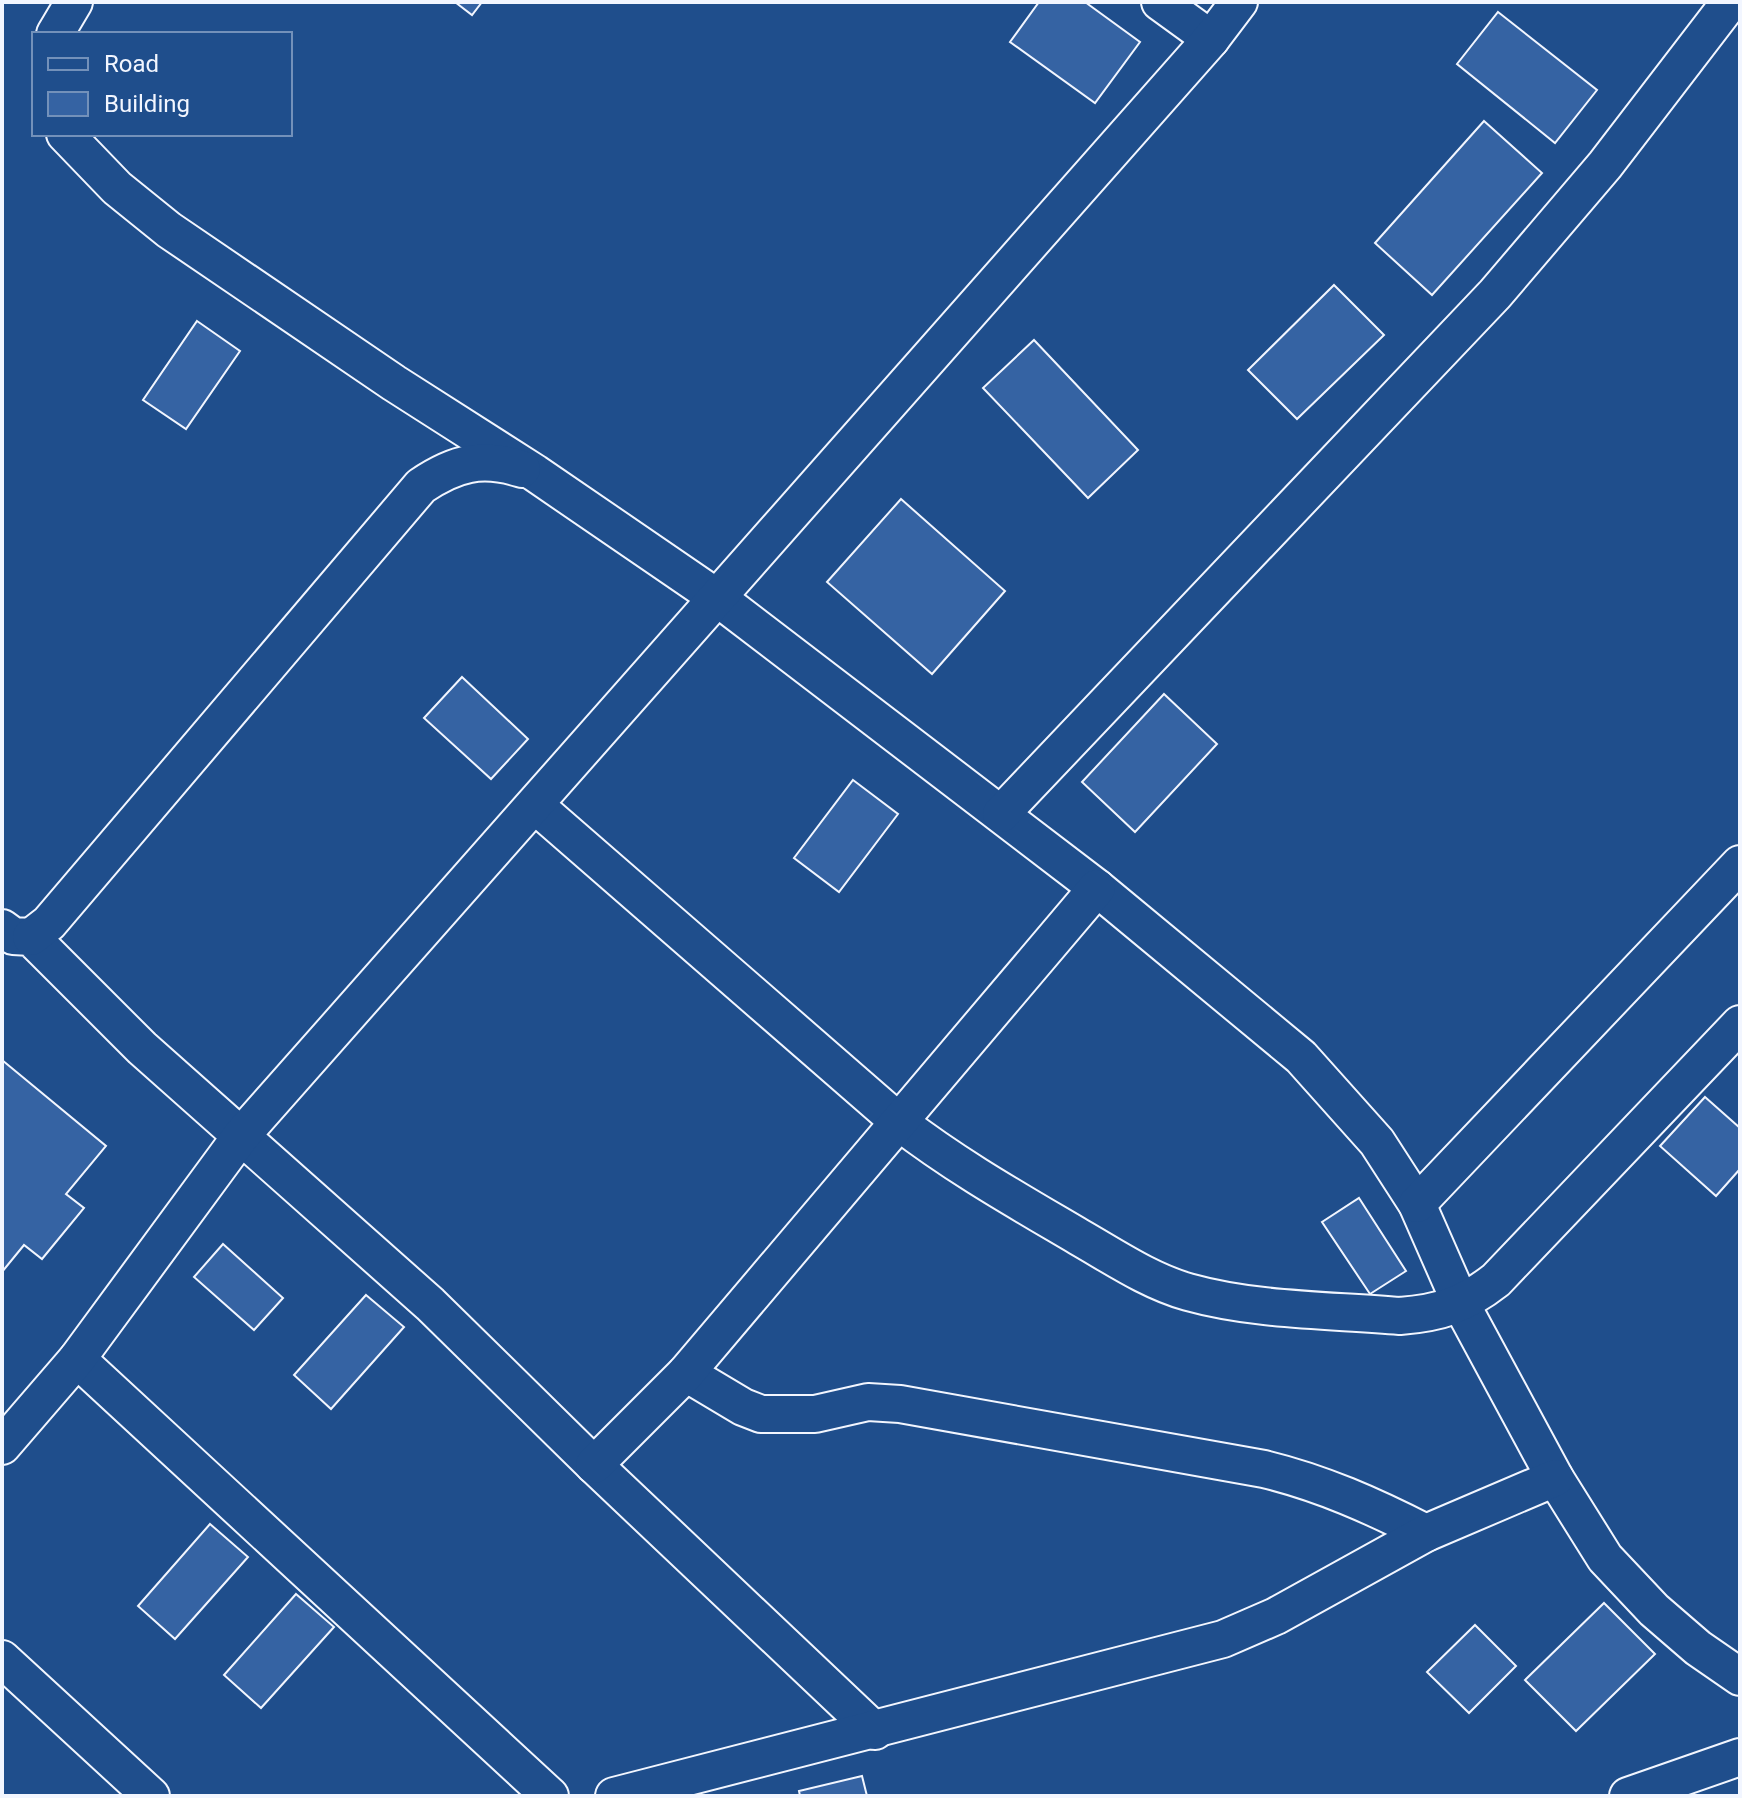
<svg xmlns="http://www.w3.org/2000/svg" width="1742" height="1798" viewBox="0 0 1742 1798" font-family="Roboto,sans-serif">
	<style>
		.building { fill: #3563a3; stroke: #f2f6ff; stroke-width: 2 }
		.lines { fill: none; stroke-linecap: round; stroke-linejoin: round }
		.street-casing { stroke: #f2f6ff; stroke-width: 40 }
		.street { stroke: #1f4e8c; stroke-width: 36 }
	</style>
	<rect width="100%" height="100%" fill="#1f4e8c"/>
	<g class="building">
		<path d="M455 2H482L472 15Z"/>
		<path d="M1039 2H1085L1140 42 1095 103 1010 42Z"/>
		<path d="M1498 12 1597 90 1555 143 1457 64Z"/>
		<path d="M1484 121 1542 173 1432 295 1375 243Z"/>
		<path d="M1334 285 1384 335 1297 419 1248 370Z"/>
		<path d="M197 321 240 351 186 429 143 400Z"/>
		<path d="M1034 340 1138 450 1088 498 983 388Z"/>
		<path d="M901 499 1005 591 932 674 827 582Z"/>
		<path d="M462 677 528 739 491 779 424 718Z"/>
		<path d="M1164 694 1217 744 1135 832 1082 782Z"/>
		<path d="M853 780 898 814 839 892 794 858Z"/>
		<path d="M2 1060 106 1146 66 1194 84 1208 42 1259 24 1245 2 1272Z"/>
		<path d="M1705 1097 1740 1128V1169L1716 1196 1660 1146Z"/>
		<path d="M1359 1198 1406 1271 1370 1294 1322 1222Z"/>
		<path d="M223 1244 283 1298 254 1330 194 1277Z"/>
		<path d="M366 1295 404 1327 331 1409 294 1375Z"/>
		<path d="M210 1524 248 1557 175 1639 138 1606Z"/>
		<path d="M296 1594 334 1627 261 1708 224 1675Z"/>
		<path d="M1604 1603 1655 1654 1576 1731 1525 1680Z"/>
		<path d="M1475 1625 1516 1666 1469 1713 1427 1672Z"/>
		<path d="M862 1776 867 1796H800L799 1791Z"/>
	</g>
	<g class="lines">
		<g class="street-casing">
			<g id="street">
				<path d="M1160 2 1211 39"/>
				<path d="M55 34 74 2"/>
				<path d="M65 134 117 188 169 230 394 383 535 473 719 599 1097 888 1301 1057 1377 1142 1417 1204 1461 1304 1555 1478 1605 1558 1654 1610 1698 1648 1740 1677"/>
				<path d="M536 806 899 1122C956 1166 1018 1201 1079 1237 1114 1257 1149 1281 1188 1292 1256 1311 1330 1310 1400 1316 1440 1313 1464 1305 1496 1280L1740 1024"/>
				<path d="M1001 814 1495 294 1605 165 1730 2"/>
				<path d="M2 928 13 936 31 937 142 1048 430 1304 594 1465 875 1731"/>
				<path d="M31 937 49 923 421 486C455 463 482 456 522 469"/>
				<path d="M1417 1204 1740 864"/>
				<path d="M77 1359 550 1796"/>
				<path d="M686 1373 743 1407 761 1414H815L868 1402 900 1404 1264 1469C1322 1483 1373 1506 1426 1533"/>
				<path d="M2 1446 77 1359 241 1136 1211 39 1239 2"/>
				<path d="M594 1465 686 1373 1097 888"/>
				<path d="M2 1659 151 1796"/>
				<path d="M614 1796 1223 1639 1276 1616 1426 1533 1555 1478"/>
				<path d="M1628 1796 1740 1757"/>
			</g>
		</g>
		<use href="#street" class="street"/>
	</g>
	<rect width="1742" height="1798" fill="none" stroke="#f2f6ff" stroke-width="8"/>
	<rect x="32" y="32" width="260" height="104" fill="#1f4e8c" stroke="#7391ba" stroke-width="2"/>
	<rect x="48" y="58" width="40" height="12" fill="#1f4e8c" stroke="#7391ba" stroke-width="2"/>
	<text x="104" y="72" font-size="24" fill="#f2f6ff">Road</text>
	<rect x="48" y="92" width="40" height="24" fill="#3563a3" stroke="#7391ba" stroke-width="2"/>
	<text x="104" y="112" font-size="24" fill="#f2f6ff">Building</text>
</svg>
